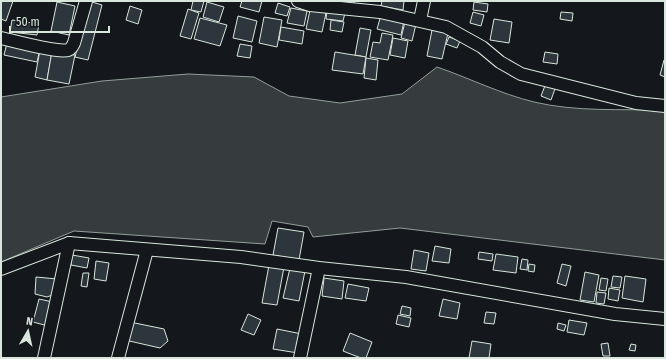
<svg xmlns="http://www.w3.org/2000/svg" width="666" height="359" viewBox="0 0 666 359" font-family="'Fira Sans Condensed',sans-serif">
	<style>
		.water { fill: #363b3e; stroke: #939e99 }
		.building { fill: #2c363c; stroke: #d8e6dc }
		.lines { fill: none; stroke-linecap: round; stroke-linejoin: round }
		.minor-casing { stroke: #d8e6dc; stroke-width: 14 }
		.minor { stroke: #14181c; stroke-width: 12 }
	</style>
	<rect width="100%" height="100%" fill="#14181c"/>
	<path class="water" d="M437 67C469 78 501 94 534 102 576 112 622 109 665 110V260L400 228 313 237 308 227 272 221 265 244 74 231 1 262V97L102 81 188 74 254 77 289 96 340 103 402 94Z"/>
	<g class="building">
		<path d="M1 1H13L6 21 1 19Z"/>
		<path d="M89 1 102 5 88 60 75 57Z"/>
		<path d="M193 1H204L201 12 191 10Z"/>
		<path d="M242 1H262L259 12 240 7Z"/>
		<path d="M327 1H354V6Z"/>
		<path d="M382 1H404L403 10 381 6Z"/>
		<path d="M57 2 75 6 69 35 51 31Z"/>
		<path d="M207 2 224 7 219 22 203 17Z"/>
		<path d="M474 2 488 4 487 12 473 10Z"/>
		<path d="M278 3 290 7 287 16 275 13Z"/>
		<path d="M130 6 142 10 138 24 126 20Z"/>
		<path d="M291 8 307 11 304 26 287 23Z"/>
		<path d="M188 9 199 13 191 39 180 36Z"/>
		<path d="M310 10 326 13 322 32 306 29Z"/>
		<path d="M327 10 345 13 343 21 326 19Z"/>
		<path d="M473 12 484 15 481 26 470 23Z"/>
		<path d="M561 12 573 13 572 21 560 19Z"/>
		<path d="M381 15 404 21 401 35 377 29Z"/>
		<path d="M238 16 257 21 252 42 233 38Z"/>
		<path d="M264 17 282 20 277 47 259 43Z"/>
		<path d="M200 18 227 25 220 46 194 39Z"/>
		<path d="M494 19 512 22 509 43 490 40Z"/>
		<path d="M12 20 39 24 37 35 10 32Z"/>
		<path d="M331 20 344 22 342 32 330 30Z"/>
		<path d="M405 22 416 24 412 41 401 38Z"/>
		<path d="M281 27 304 31 302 44 279 40Z"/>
		<path d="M360 28 371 30 366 57 355 55Z"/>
		<path d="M432 30 448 33 442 59 427 56Z"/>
		<path d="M382 33 393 35 388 60 370 57 373 42 380 43Z"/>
		<path d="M449 37 460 41 457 48 446 44Z"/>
		<path d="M393 38 408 41 405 58 390 55Z"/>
		<path d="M7 43 40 49 37 62 4 55Z"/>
		<path d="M240 44 252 46 250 58 237 56Z"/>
		<path d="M40 50 52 52 47 80 35 77Z"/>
		<path d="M52 51 75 55 69 84 47 80Z"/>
		<path d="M335 52 366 57 363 74 332 70Z"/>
		<path d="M545 52 558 54 557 64 543 62Z"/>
		<path d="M366 58 378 60 376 80 364 78Z"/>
		<path d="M664 60H665V77L660 75Z"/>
		<path d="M546 83 556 86 551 100 541 96Z"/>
		<path d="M278 228 304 232 299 260 273 255Z"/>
		<path d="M435 246 451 249 449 263 432 261Z"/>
		<path d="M414 250 429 253 426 271 411 269Z"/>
		<path d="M479 252 493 254 492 261 478 259Z"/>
		<path d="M496 254 518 257 516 273 493 270Z"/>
		<path d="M72 255 89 258 87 268 71 265Z"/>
		<path d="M522 259 528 260 527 270 520 269Z"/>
		<path d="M96 261 109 263 106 281 94 279Z"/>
		<path d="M529 264 535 265 534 272 528 271Z"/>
		<path d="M562 264 571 266 566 286 557 283Z"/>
		<path d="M269 265 284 267 277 305 262 303Z"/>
		<path d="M290 268 305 271 299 301 283 298Z"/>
		<path d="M585 272 599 275 594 302 580 300Z"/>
		<path d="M83 273H89L87 287 81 286Z"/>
		<path d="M613 276 622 277 620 288 611 287Z"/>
		<path d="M625 276 646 279 643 302 622 298Z"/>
		<path d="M36 277 57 279 55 294 47 297 35 294Z"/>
		<path d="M324 278 344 281 342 299 322 296Z"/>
		<path d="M601 278 608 279 606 291 599 290Z"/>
		<path d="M348 284 369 288 366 301 345 298Z"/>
		<path d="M609 288 620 290 618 301 608 299Z"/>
		<path d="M597 292 606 293 604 304 596 303Z"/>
		<path d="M39 299 53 302 48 326 33 322Z"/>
		<path d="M443 299 460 303 457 319 439 316Z"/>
		<path d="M402 306 411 308 410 316 400 314Z"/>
		<path d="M486 312 496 313 494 324 484 323Z"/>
		<path d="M248 314 261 320 254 335 241 330Z"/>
		<path d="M398 315 411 318 409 327 396 324Z"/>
		<path d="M569 320 587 323 584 335 567 332Z"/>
		<path d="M130 322 164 329 168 341 160 348 125 340Z"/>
		<path d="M558 323 566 325 564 331 557 329Z"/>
		<path d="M277 329 302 334 298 353 273 349Z"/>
		<path d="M350 333 372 342 366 358H361L343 351Z"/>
		<path d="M472 341 491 344 489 358H469Z"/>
		<path d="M608 343 610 356H603L601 344Z"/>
		<path d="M631 344 636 345 635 351 629 350Z"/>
	</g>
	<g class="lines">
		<g class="minor-casing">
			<g id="minor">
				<path d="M298 1 310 5 380 12 446 27 482 47 500 62 521 74 636 103 665 106"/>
				<path d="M420 20 424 1"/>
				<path d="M1 38C14 41 58 53 68 50 71 49 72 47 74 43L86 1"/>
				<path d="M1 269 69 243 241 257 319 268 406 277 615 314 665 319"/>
				<path d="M44 358 69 243"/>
				<path d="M118 358 147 250"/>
				<path d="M300 358 319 268"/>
			</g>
		</g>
		<use href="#minor" class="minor"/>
	</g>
	<rect width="666" height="359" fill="none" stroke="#d8e6dc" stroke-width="4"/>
	<g transform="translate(28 331) rotate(9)" stroke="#14181c" stroke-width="3" paint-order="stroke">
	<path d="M0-3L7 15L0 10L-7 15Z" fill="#d8e6dc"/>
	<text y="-6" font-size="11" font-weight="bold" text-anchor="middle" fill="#d8e6dc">N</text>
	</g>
	<path d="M10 26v6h99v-6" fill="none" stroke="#d8e6dc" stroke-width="2"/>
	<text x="16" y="26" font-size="12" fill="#d8e6dc" stroke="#14181c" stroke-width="3" paint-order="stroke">50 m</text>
</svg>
